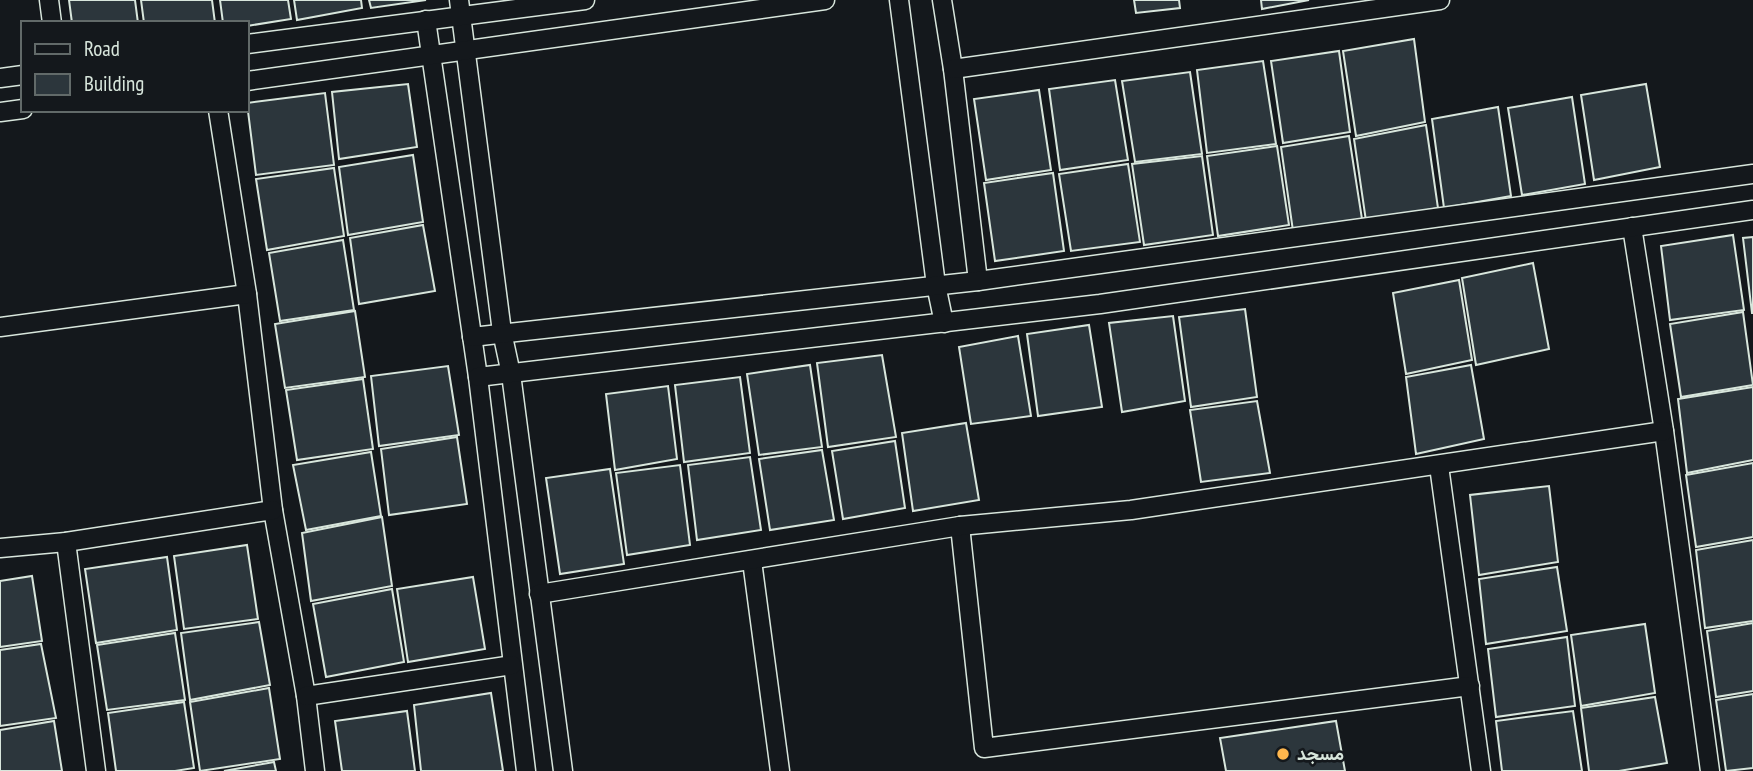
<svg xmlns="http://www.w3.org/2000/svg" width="1753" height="771" viewBox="0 0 1753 771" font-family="'PT Sans Narrow',Vazirmatn,sans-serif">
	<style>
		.building { fill: #2c363c; stroke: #d8e6dc; stroke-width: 2 }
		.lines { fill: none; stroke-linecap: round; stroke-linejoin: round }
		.minor-casing { stroke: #d8e6dc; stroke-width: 21 }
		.minor { stroke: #14181c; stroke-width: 18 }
		.poi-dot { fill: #ffb74d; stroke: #14181c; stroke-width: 2.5 }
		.labels { text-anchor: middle; stroke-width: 5; stroke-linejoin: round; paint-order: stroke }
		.poi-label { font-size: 18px; font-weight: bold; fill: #d8e6dc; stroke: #14181c; text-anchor: start }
	</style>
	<rect width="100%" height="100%" fill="#14181c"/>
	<g class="building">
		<path d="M69 0H135L138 23H72Z"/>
		<path d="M141 0H212L215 23H144Z"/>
		<path d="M220 0H288L291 19 247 26V23H223Z"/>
		<path d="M294 0H361L362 8 297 20Z"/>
		<path d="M369 0H426L371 8Z"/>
		<path d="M1134 0H1179L1180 8 1136 13Z"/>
		<path d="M1261 0H1309L1262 9Z"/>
		<path d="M1414 39 1425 122 1356 136 1343 51Z"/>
		<path d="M1339 51 1350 132 1283 143 1271 61Z"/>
		<path d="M1263 61 1276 144 1207 153 1197 70Z"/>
		<path d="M1190 72 1202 154 1135 162 1122 81Z"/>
		<path d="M1115 80 1128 160 1060 170 1049 89Z"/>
		<path d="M408 84 417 147 339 159 332 92Z"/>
		<path d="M1646 84 1660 167 1594 180 1581 95Z"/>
		<path d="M1039 90 1051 170 986 180 974 99Z"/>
		<path d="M325 93 334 165 256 175 247 103Z"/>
		<path d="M1572 97 1585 184 1522 195 1508 108Z"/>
		<path d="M1498 107 1511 196 1444 208 1432 119Z"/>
		<path d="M1426 125 1438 208 1366 221 1354 139Z"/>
		<path d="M1349 136 1362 219 1293 231 1281 147Z"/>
		<path d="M1277 146 1289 225 1218 236 1207 156Z"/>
		<path d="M413 155 423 222 348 235 339 167Z"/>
		<path d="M1202 156 1213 235 1144 245 1132 164Z"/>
		<path d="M1128 164 1140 242 1071 251 1059 174Z"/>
		<path d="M334 168 344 236 267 250 256 179Z"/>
		<path d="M1053 173 1064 251 995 261 984 183Z"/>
		<path d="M423 225 435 291 359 304 350 238Z"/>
		<path d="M1733 235 1744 310 1670 320 1661 246Z"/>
		<path d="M1753 237V313H1752L1743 238Z"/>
		<path d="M343 240 354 310 280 321 269 253Z"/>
		<path d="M1533 263 1549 349 1476 365 1462 278Z"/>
		<path d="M1459 280 1472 360 1406 374 1393 293Z"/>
		<path d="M1245 309 1257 397 1191 407 1179 317Z"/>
		<path d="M355 311 365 377 285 388 275 324Z"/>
		<path d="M1743 312 1753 385 1681 397 1670 324Z"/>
		<path d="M1173 316 1185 401 1122 412 1109 323Z"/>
		<path d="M1089 325 1102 407 1038 416 1027 334Z"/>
		<path d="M1018 336 1031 416 971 424 959 347Z"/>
		<path d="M882 355 896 437 828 447 817 363Z"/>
		<path d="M810 365 822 447 759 455 747 374Z"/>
		<path d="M1471 365 1484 439 1416 454 1406 377Z"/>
		<path d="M448 366 459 435 379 446 371 376Z"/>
		<path d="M740 377 750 453 684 462 675 385Z"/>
		<path d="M363 379 373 449 297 460 286 390Z"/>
		<path d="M668 386 677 459 615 470 606 394Z"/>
		<path d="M1753 387V460L1687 473 1678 399Z"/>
		<path d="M1257 401 1270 473 1201 482 1190 410Z"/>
		<path d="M966 423 979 500 913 511 902 433Z"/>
		<path d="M457 437 467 504 389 515 381 449Z"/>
		<path d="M895 441 905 508 843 519 832 451Z"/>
		<path d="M822 450 834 520 770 530 759 459Z"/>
		<path d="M371 452 381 516 306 530 293 465Z"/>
		<path d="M750 457 761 530 697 540 688 465Z"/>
		<path d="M1753 463V537L1696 547 1686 475Z"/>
		<path d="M680 465 690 545 627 555 616 473Z"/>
		<path d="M610 469 624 564 560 574 546 478Z"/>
		<path d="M1549 486 1558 562 1479 575 1470 495Z"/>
		<path d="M382 517 392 586 311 601 302 533Z"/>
		<path d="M1753 540V621L1705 628 1696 550Z"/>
		<path d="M247 545 258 619 184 629 174 556Z"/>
		<path d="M167 557 177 630 96 643 85 569Z"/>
		<path d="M1557 567 1567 631 1486 644 1479 579Z"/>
		<path d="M32 576 42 641 0 647V581Z"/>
		<path d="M473 577 485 649 408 662 397 589Z"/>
		<path d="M392 589 404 662 326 677 313 604Z"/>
		<path d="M259 622 270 685 190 700 181 633Z"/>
		<path d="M1753 623V691L1716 697 1707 631Z"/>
		<path d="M1645 624 1655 693 1581 706 1571 635Z"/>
		<path d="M175 633 185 700 107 710 97 645Z"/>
		<path d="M1567 637 1575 706 1496 717 1488 649Z"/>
		<path d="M41 644 56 718 0 726V650Z"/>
		<path d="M269 688 280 759 200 771 190 702Z"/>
		<path d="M491 693 503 771H421L414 705Z"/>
		<path d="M1753 694V768L1726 771 1716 700Z"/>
		<path d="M1655 697 1667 763 1619 771H1589L1581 708Z"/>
		<path d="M184 702 194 768 175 771H116L108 713Z"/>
		<path d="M407 711 415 771H342L335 721Z"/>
		<path d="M1573 711 1582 771H1502L1496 721Z"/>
		<path d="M54 721 62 771H0V730Z"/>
		<path d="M1336 721 1345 771H1226L1220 738Z"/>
		<path d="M274 762 276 771H224Z"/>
	</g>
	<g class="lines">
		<g class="minor-casing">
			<g id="minor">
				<path d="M49 0 52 23"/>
				<path d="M459 0 502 332 511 374 563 771"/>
				<path d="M899 0 936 285 944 323"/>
				<path d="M942 0 953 69 978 281"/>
				<path d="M426 20 478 377 526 771"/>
				<path d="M247 44 585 0"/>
				<path d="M953 69 1440 0"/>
				<path d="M0 78 23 75"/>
				<path d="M247 81 825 0"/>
				<path d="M218 110 247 294 273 510 306 696 315 771"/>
				<path d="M0 112 23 109"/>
				<path d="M1632 227 1664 431 1710 771"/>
				<path d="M0 327 247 294"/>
				<path d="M472 337 978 281 1753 174"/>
				<path d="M478 377 1100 304 1753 210"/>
				<path d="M1439 466 1481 771"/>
				<path d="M960 526 984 748 1470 686"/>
				<path d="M66 542 96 771"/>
				<path d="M0 548 66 542 273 510"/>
				<path d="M752 561 780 771"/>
				<path d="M539 594 960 526 1131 510 1664 431"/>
				<path d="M306 696 512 665"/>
			</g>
		</g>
		<use href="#minor" class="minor"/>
	</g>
	<circle class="poi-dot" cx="1283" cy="754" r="7"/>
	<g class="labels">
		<g class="poi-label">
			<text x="1297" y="760">مسجد</text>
		</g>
	</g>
	<rect x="21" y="21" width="228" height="91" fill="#14181c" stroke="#626a69" stroke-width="2"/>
	<rect x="35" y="44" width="35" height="10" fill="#14181c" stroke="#626a69" stroke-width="2"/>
	<text x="84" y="56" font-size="21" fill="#d8e6dc">Road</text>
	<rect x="35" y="74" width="35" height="21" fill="#2c363c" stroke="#626a69" stroke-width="2"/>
	<text x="84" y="91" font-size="21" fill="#d8e6dc">Building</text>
</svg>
